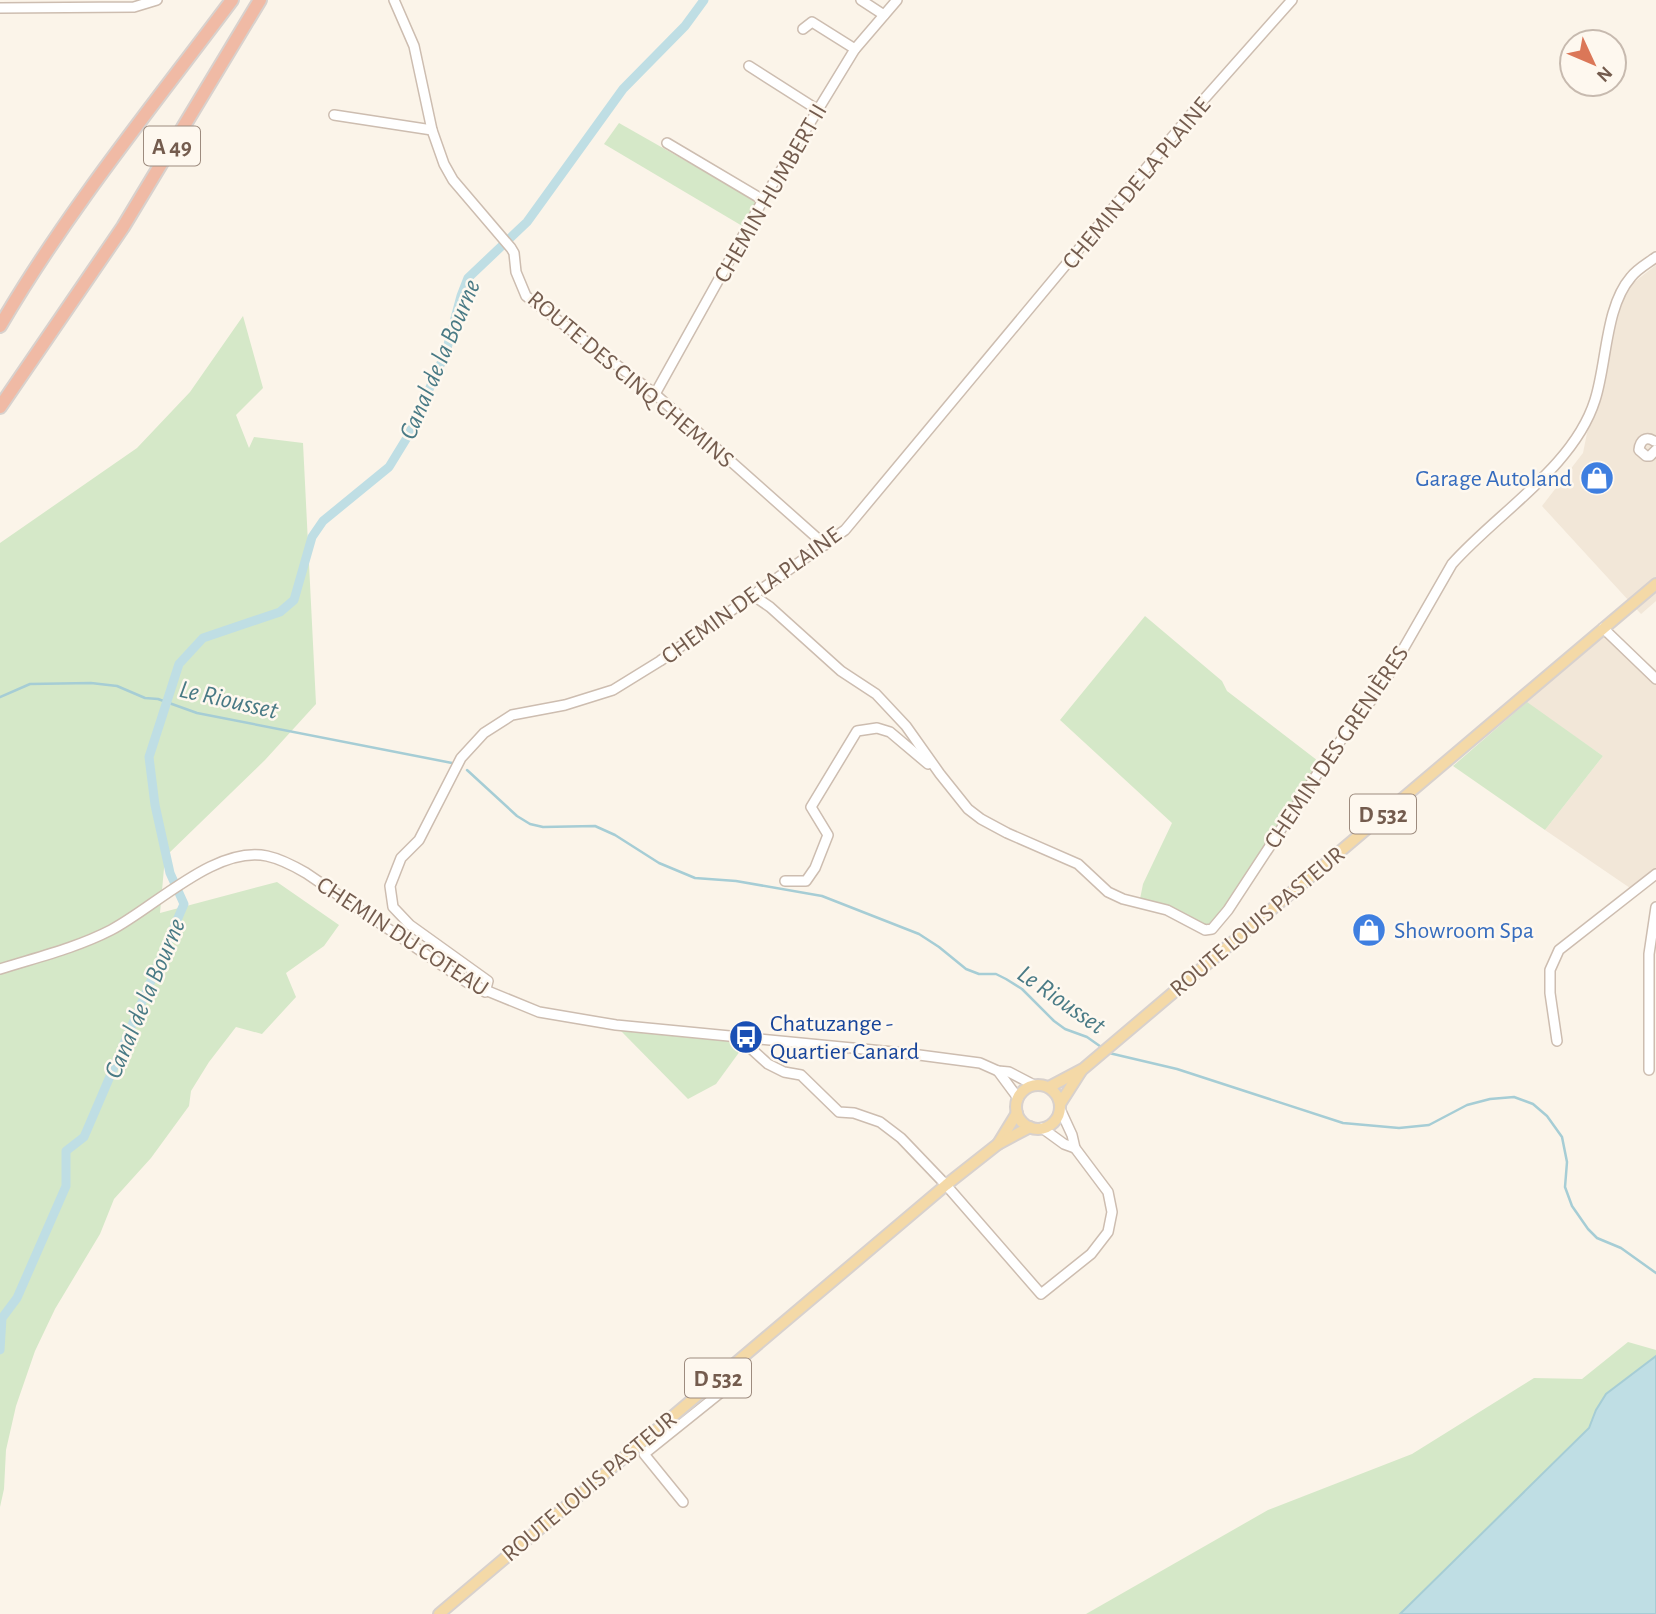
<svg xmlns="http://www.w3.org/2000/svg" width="1656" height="1614" viewBox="0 0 1656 1614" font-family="'Alegreya Sans',sans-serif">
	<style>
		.residential { fill: #f2e7d8 }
		.green { fill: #d5e8c8 }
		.water { fill: #bfdee4; stroke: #a6cdd5; stroke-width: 2 }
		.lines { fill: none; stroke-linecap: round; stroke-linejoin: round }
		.stream { stroke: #a6cdd5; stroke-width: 2.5 }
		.canal { stroke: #bfdee4; stroke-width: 9 }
		.minor-casing { stroke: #cdbdb0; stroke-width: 12 }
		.major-casing { stroke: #d8d1cd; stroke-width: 14 }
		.highway-casing { stroke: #d8d1cd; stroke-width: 16 }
		.minor { stroke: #fff; stroke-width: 9 }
		.major { stroke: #f4d9a7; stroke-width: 10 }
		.highway { stroke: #f0baa5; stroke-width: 12 }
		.labels { text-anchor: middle; stroke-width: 5; stroke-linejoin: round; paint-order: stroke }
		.shield { fill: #fef8ef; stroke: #9d8b7e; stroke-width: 2 }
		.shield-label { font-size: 23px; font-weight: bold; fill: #745c4e }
		.street-label { font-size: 24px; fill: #745c4e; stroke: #fef8ef }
		.shop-label { font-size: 24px; fill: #366cbe; stroke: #fef8ef; text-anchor: end }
		.transit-label { font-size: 24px; fill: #164399; stroke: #fef8ef; text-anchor: start }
		.water-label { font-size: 26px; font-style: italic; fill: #497a85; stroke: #fef8ef }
	</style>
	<rect width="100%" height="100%" fill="#fbf4e9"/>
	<g class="residential">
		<path d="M1656 265V601L1641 614 1542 506 1583 453 1614 298Z"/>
		<path d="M1611 631 1656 670V879L1645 887 1630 888 1545 830 1603 756 1527 703 1522 707 1517 701Z"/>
	</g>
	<g class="green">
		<path d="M619 123 758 202 744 227 604 144Z"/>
		<path d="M243 316 263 388 236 415 249 448 254 437 303 443 316 704 265 760 165 857 160 913 277 882 339 925 324 946 286 973 296 997 262 1034 236 1027 209 1062 191 1091 189 1106 151 1158 114 1199 100 1234 55 1309 35 1351 16 1406 6 1450 4 1489 0 1507V543L137 448 190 392Z"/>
		<path d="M1145 616 1222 681 1227 691 1322 764 1217 918 1208 926 1180 913 1140 899 1143 884 1172 823 1060 720Z"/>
		<path d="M1527 702 1603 756 1545 830 1453 766Z"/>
		<path d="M621 1031 736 1042 743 1047 716 1084 688 1099Z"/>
		<path d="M1628 1342 1656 1350V1356L1606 1394 1596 1410 1589 1428 1400 1614H1086L1268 1510 1412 1454 1534 1378 1582 1379Z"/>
	</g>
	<path class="water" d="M1656 1356V1614H1400L1589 1428 1596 1410 1606 1394Z"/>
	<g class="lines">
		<g class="stream">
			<path d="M0 697 30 684 91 683 117 686 145 698 158 699 197 713 452 763"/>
			<path d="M467 770 517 816 530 824 543 827 595 826 615 835 659 863 695 878 736 881 822 896 919 934 939 947 966 969 979 974H996L1006 979 1022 989 1054 1021 1065 1029 1087 1037 1104 1049"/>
			<path d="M1109 1053 1177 1069 1343 1123 1399 1128 1429 1125 1467 1105 1490 1099 1514 1097 1533 1104 1547 1116 1562 1137 1567 1162 1565 1187 1572 1206 1588 1229 1597 1238 1621 1248 1656 1273"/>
		</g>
		<path class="canal" d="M0 1350 2 1318 17 1298 66 1186V1151L84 1137 184 904 170 873 155 805 149 757 179 664 203 638 280 612 294 600 312 537 323 521 389 467 408 436 446 352 461 296 468 278 527 222 623 89 685 26 704 0"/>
		<g class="minor-casing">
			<g id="minor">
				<path d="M394 0 414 46 432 130 444 164 453 180 511 248 514 253 516 272 526 296 655 394 825 545"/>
				<path d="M861 0 884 15"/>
				<path d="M0 8 134 7 157 0"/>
				<path d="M803 29 812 22 855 49"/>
				<path d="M749 66 818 110"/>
				<path d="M334 115 432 130"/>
				<path d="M667 143 763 200"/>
				<path d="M655 394 763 200 855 49 897 0"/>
				<path d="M1654 441C1646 436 1640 440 1639 450L1646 456H1650L1656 450"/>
				<path d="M754 596 770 607 841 671 876 694 906 726 940 774 968 809 981 819 1007 833 1078 864 1108 892 1123 899 1167 910 1205 930 1212 929 1228 910 1329 756 1382 686 1452 564C1497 513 1574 467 1595 400 1607 363 1605 307 1631 277 1637 269 1648 263 1656 257"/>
				<path d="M1603 628 1656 679"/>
				<path d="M785 881H806L815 868 828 835 811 807 857 731 877 728 890 732 928 764"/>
				<path d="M0 969C38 957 76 948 111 930 155 907 216 845 267 856 281 859 294 866 306 873L468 983 539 1012 616 1025 904 1053 980 1063 998 1071 1009 1072 1034 1085"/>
				<path d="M485 992 488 981 410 925 393 907 390 886 401 858 419 840 461 758 484 733 512 715 565 705 613 690 660 661 845 530 1198 106 1292 0"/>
				<path d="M746 1037 747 1045 768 1064 784 1072 801 1075 839 1112 854 1113 880 1122 901 1138 946 1185 1041 1294 1091 1254 1108 1232 1112 1212 1108 1192 1075 1148 1072 1135 1060 1109"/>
				<path d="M1557 1041 1550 993V970L1559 950 1656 874"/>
				<path d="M1649 1070V954L1656 907"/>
				<path d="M998 1071 1018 1098"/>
				<path d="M1042 1128 1064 1144 1075 1148"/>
				<path d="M683 1502 644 1454 730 1385 723 1373"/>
			</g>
		</g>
		<g class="major-casing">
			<g id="major">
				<circle cx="1038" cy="1107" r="22"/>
				<path d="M1049 1087 1083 1069 1656 584"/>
				<path d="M1060 1104 1081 1071"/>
				<path d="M998 1144 1017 1113"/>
				<path d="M439 1614 946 1185 998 1144 1030 1127"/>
			</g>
		</g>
		<g class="highway-casing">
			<g id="highway">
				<path d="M0 326C67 211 152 107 232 0"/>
				<path d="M0 407 123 227 260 0"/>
			</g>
		</g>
		<use href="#minor" class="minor"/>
		<use href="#major" class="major"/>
		<use href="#highway" class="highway"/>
	</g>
	<defs>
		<g id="shop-disc" transform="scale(1.75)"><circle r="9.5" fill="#3f7fe0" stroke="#fef8ef"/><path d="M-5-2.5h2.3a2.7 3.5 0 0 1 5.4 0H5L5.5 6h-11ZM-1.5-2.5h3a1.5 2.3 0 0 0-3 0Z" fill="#fff"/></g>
		<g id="bus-disc" transform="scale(1.75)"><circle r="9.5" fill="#1a4fb4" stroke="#fef8ef"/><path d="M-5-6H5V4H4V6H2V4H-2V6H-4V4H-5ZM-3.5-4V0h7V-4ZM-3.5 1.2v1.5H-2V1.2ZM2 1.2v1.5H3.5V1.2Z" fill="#fff"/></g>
	</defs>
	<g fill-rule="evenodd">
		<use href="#shop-disc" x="1597" y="478"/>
		<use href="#shop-disc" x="1369" y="930"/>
		<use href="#bus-disc" x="746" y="1037"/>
	</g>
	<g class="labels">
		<g class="shield">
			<rect x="144" y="126.5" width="56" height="39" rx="5"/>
			<rect x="1350" y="794.5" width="66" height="39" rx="5"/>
			<rect x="685" y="1358.5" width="66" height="39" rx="5"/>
		</g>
		<g class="shield-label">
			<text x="172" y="154">A 49</text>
			<text x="1383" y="822">D 532</text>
			<text x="718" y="1386">D 532</text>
		</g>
		<g class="street-label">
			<text transform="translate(1136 183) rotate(-50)" y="8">CHEMIN DE LA PLAINE</text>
			<text transform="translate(770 193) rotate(-60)" y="8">CHEMIN HUMBERT II</text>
			<text transform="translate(631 379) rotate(40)" y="8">ROUTE DES CINQ CHEMINS</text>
			<text transform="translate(751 595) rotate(-36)" y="8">CHEMIN DE LA PLAINE</text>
			<text transform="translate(1336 747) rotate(-56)" y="8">CHEMIN DES GRENIÈRES</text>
			<text transform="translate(1257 921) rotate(-40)" y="8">ROUTE LOUIS PASTEUR</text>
			<text transform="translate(403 936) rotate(33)" y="8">CHEMIN DU COTEAU</text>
			<text transform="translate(589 1486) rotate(-40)" y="8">ROUTE LOUIS PASTEUR</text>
		</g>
		<g class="shop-label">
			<text x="1572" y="486">Garage Autoland</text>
			<text x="1394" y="938" text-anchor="start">Showroom Spa</text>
		</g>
		<g class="transit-label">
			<text x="770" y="1031">Chatuzange -<tspan x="770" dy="28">Quartier Canard</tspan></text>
		</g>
		<g class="water-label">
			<text transform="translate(439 359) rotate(-67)" y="9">Canal de la Bourne</text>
			<text transform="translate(229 699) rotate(13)" y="9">Le Riousset</text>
			<text transform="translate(144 998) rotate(-67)" y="9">Canal de la Bourne</text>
			<text transform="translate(1062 999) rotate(35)" y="9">Le Riousset</text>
		</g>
	</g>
	<g transform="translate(1593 63) rotate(134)"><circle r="33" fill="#fef8ef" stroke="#c7baaf" stroke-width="2"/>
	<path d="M0-5L12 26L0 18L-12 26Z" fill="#db7758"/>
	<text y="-10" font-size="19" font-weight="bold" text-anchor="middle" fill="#745c4e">N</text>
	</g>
</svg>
